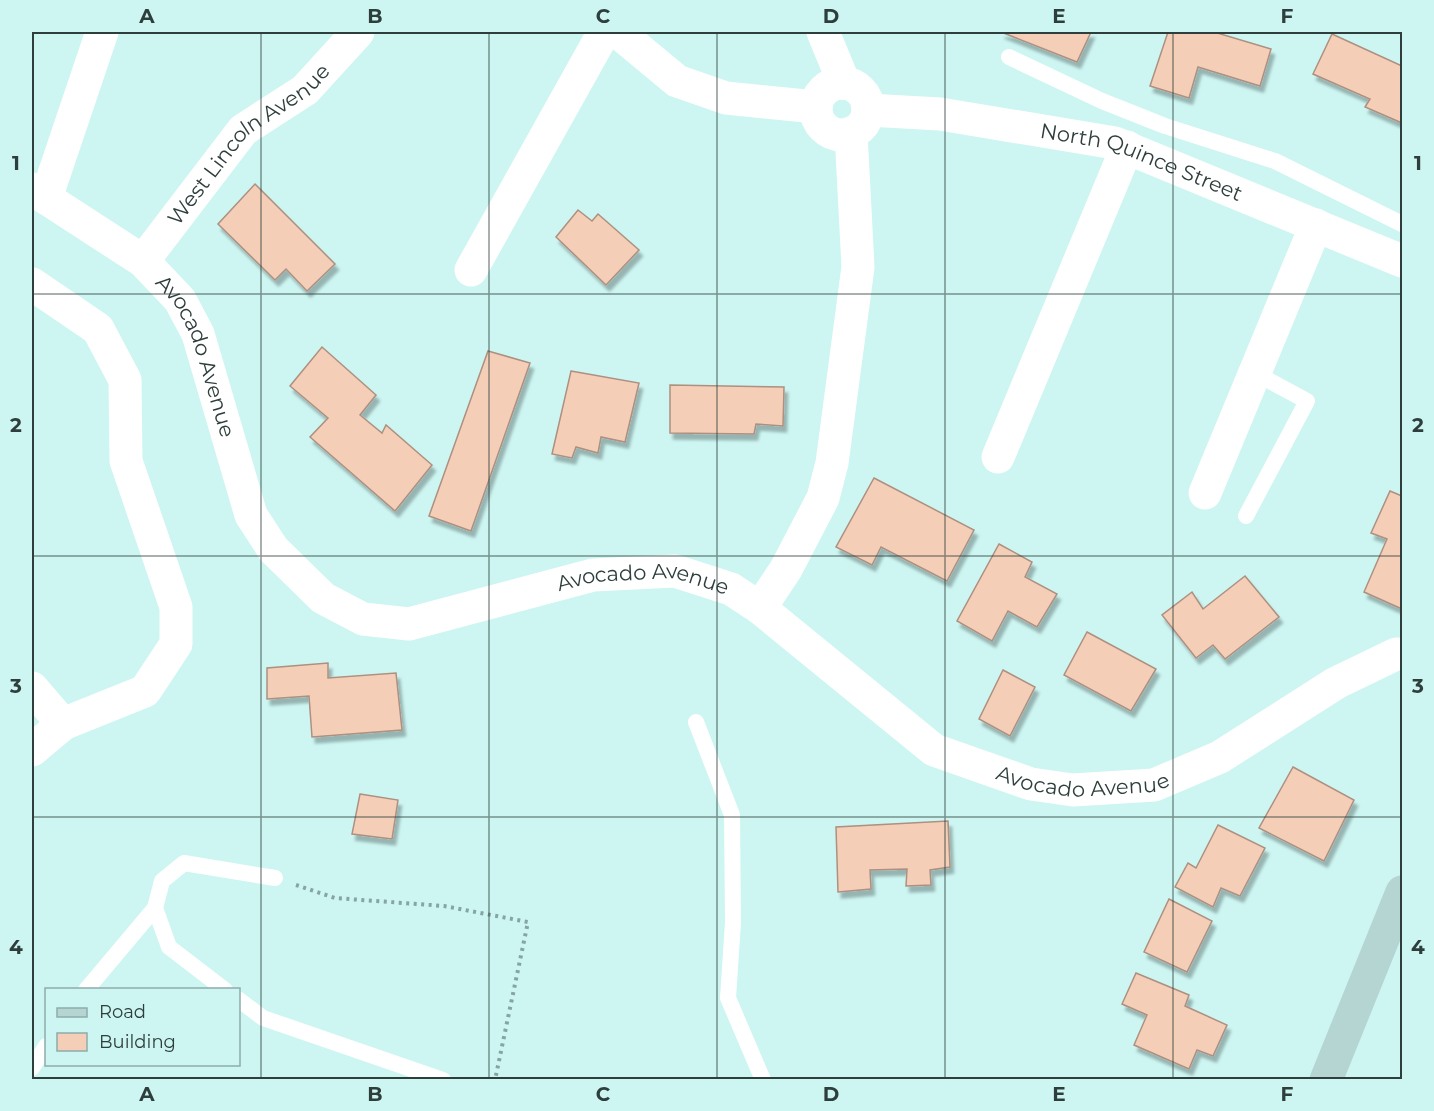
<svg xmlns="http://www.w3.org/2000/svg" width="1434" height="1111" viewBox="0 0 1434 1111" font-family="Montserrat,sans-serif">
	<style>
		.building { fill: #f5ceb8; stroke: #ad9080; stroke-width: 1.5; filter: url(#shadow) }
		.lines { fill: none; stroke-linecap: round; stroke-linejoin: round }
		.path { stroke: #86a4a2; stroke-width: 4; stroke-dasharray: 3 4.5; stroke-linecap: butt }
		.lane { stroke: #fff; stroke-width: 16 }
		.street { stroke: #fff; stroke-width: 33 }
		.secondary { stroke: #b5d5d3; stroke-width: 33 }
		.grid { fill: none; stroke: #2e3e3d; stroke-width: 1.5; stroke-opacity: 0.55 }
		.labels { text-anchor: middle; stroke-width: 5; stroke-linejoin: round; paint-order: stroke }
		.street-label { font-size: 21px; fill: #2e3e3d; stroke: #cdf6f2 }
		.neatline { fill: none; stroke: #2e3e3d; stroke-width: 2 }
		.grid-label { font-size: 20px; text-anchor: middle; font-weight: bold; fill: #2e3e3d }
	</style>
	<defs>
		<filter id="shadow"><feDropShadow dx="3.5" dy="6" stdDeviation="1.5" flood-color="#0004"/></filter>
	</defs>
	<rect width="100%" height="100%" fill="#cdf6f2"/>
	<g class="building">
		<path d="M1001 32H1091L1077 62Z"/>
		<path d="M1168 32H1214L1271 49 1260 86 1198 67 1189 98 1150 86Z"/>
		<path d="M1332 34 1402 66V123L1365 107 1370 99 1313 74Z"/>
		<path d="M255 184 335 264 307 291 286 269 275 280 218 224Z"/>
		<path d="M578 210 592 221 598 214 639 250 606 285 556 237Z"/>
		<path d="M322 347 376 395 360 415 382 433 386 425 432 465 395 511 310 437 328 418 290 386Z"/>
		<path d="M488 351 530 363 471 531 429 516Z"/>
		<path d="M571 371 639 383 625 442 601 437 598 453 576 447 572 458 552 454Z"/>
		<path d="M670 385 784 387 783 426 756 424 754 434 670 433Z"/>
		<path d="M874 478 974 530 947 581 881 547 872 565 836 547Z"/>
		<path d="M1390 491 1402 496V609L1364 592 1387 539 1371 533Z"/>
		<path d="M999 544 1032 562 1025 577 1057 594 1037 627 1008 611 992 641 957 621Z"/>
		<path d="M1245 576 1279 617 1225 659 1213 645 1196 658 1162 615 1192 592 1203 609Z"/>
		<path d="M1087 632 1156 669 1131 711 1064 675Z"/>
		<path d="M328 663V678L396 673 402 730 312 737 309 696 267 699V668Z"/>
		<path d="M1003 670 1035 687 1010 736 979 719Z"/>
		<path d="M1293 767 1354 800 1324 861 1259 828Z"/>
		<path d="M360 794 398 800 392 839 352 834Z"/>
		<path d="M948 821 950 867 930 870 931 885 906 886 907 869 870 870 871 889 838 892 836 827Z"/>
		<path d="M1218 825 1265 848 1240 896 1221 888 1213 907 1175 887 1188 863 1196 868Z"/>
		<path d="M1169 899 1212 921 1187 972 1144 952Z"/>
		<path d="M1136 973 1189 995 1185 1006 1227 1025 1213 1056 1197 1050 1189 1069 1134 1045 1147 1015 1122 1004Z"/>
	</g>
	<g class="lines">
		<path class="path" d="M296 885 335 898 444 906 528 922 495 1080"/>
		<g class="lane">
			<path d="M1009 57 1102 101 1165 126 1275 161 1402 224"/>
			<path d="M1246 516 1307 401 1255 373"/>
			<path d="M696 722 732 815 733 922 728 998 763 1080"/>
			<path d="M86 990 155 908"/>
			<path d="M225 990 169 947 155 908 162 881 184 863 275 878"/>
			<path d="M238 999 263 1018 443 1080"/>
			<path d="M32 1068 46 1046"/>
		</g>
		<g class="street">
			<path d="M618 32 677 81 726 98 816 107"/>
			<path d="M823 32 844 83"/>
			<circle cx="842" cy="109" r="26"/>
			<path id="s1" d="M868 110 940 114 1115 143 1402 261"/>
			<path id="s2" d="M32 189 143 261 180 300 198 334 251 515 273 549 323 598 363 619 409 624 593 575 675 571 731 589 760 608 934 750 1031 784 1073 790 1154 785 1220 757 1336 683 1396 654H1402"/>
			<path d="M46 198 102 32"/>
			<path id="s3" d="M143 261 243 130 305 90 358 32"/>
			<path d="M471 270 604 32"/>
			<path d="M32 284 98 329 125 380 126 461 176 607V644L145 691 63 724 32 750"/>
			<path d="M998 457 1127 147"/>
			<path d="M1205 493 1316 225"/>
			<path d="M760 608 786 569 823 498 832 463 858 267 851 133"/>
			<path d="M32 688 63 724"/>
		</g>
		<path class="secondary" d="M1326 1080 1402 892"/>
	</g>
	<path class="grid" d="M261 32V1080M489 32V1080M717 32V1080M945 32V1080M1173 32V1080M32 294H1402M32 556H1402M32 817H1402"/>
	<g class="labels">
		<g class="street-label">
			<text dy="7" stroke="none"><textPath href="#s3" startOffset="159">West Lincoln Avenue</textPath></text>
			<text dy="7" stroke="none"><textPath href="#s1" startOffset="280">North Quince Street</textPath></text>
			<text dy="7" stroke="none"><textPath href="#s2" startOffset="244">Avocado Avenue</textPath></text>
			<text dy="7" stroke="none"><textPath href="#s2" startOffset="856">Avocado Avenue</textPath></text>
			<text dy="7" stroke="none"><textPath href="#s2" startOffset="1360">Avocado Avenue</textPath></text>
		</g>
	</g>
	<rect width="1434" height="1111" fill="none" stroke="#cdf6f2" stroke-width="66"/>
	<rect x="45" y="988" width="195" height="78" fill="#cdf6f2" stroke="#8dacaa" stroke-width="1.5"/>
	<rect x="57" y="1008" width="30" height="9" fill="#b5d5d3" stroke="#8dacaa" stroke-width="1.5"/>
	<text x="99" y="1018" font-size="18" fill="#2e3e3d">Road</text>
	<rect x="57" y="1033" width="30" height="18" fill="#f5ceb8" stroke="#8dacaa" stroke-width="1.5"/>
	<text x="99" y="1048" font-size="18" fill="#2e3e3d">Building</text>
	<rect x="33" y="33" width="1368" height="1045" class="neatline"/>
	<g class="grid-label">
		<text x="147" y="23">A</text>
		<text x="375" y="23">B</text>
		<text x="603" y="23">C</text>
		<text x="831" y="23">D</text>
		<text x="1059" y="23">E</text>
		<text x="1287" y="23">F</text>
		<text x="16" y="170">1</text>
		<text x="1418" y="170">1</text>
		<text x="16" y="432">2</text>
		<text x="1418" y="432">2</text>
		<text x="16" y="693">3</text>
		<text x="1418" y="693">3</text>
		<text x="16" y="954">4</text>
		<text x="1418" y="954">4</text>
		<text x="147" y="1101">A</text>
		<text x="375" y="1101">B</text>
		<text x="603" y="1101">C</text>
		<text x="831" y="1101">D</text>
		<text x="1059" y="1101">E</text>
		<text x="1287" y="1101">F</text>
	</g>
</svg>
